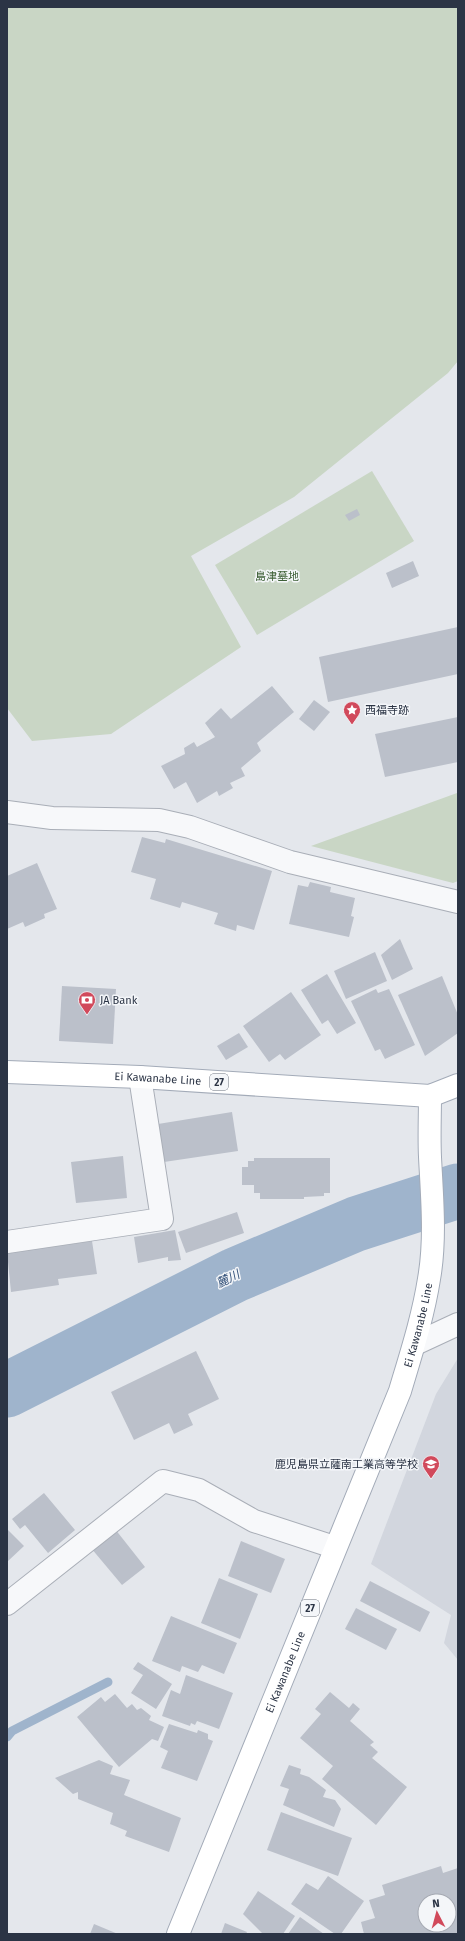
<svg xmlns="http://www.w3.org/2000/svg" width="465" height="1941" viewBox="0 0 465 1941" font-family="'Fira Sans','Noto Sans JP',sans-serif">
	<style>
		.built { fill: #d2d6de }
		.green { fill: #c9d6c5 }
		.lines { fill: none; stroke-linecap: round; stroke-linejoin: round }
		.stream { stroke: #9fb4cc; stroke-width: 9 }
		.river { stroke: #9fb4cc; stroke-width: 55 }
		.building { fill: #bbc0ca; fill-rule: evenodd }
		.minor-casing { stroke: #a9aeb7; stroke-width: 24 }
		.primary-casing { stroke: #a3abb8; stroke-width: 24 }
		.minor { stroke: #f7f8fa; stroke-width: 22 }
		.primary { stroke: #fff; stroke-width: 22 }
		.labels { text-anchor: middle; stroke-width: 3; stroke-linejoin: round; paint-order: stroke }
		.shield { fill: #f4f6f9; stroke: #676e7b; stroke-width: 1 }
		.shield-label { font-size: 10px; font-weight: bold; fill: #2b3445 }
		.park-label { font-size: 11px; fill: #3f6138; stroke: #f4f6f9 }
		.poi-label { font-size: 11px; fill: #2b3445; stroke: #f4f6f9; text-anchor: start }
		.street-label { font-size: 11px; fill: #2b3445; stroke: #f4f6f9 }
		.water-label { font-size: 12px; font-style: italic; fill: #34527a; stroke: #f4f6f9 }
	</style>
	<rect width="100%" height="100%" fill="#e4e7ec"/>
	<path class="built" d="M458 1358V1660L444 1643 451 1615 371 1564 436 1394Z"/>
	<g class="green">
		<path d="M7 7H458V361L448 373 294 497 191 556 241 647 111 734 32 741 7 708Z"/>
		<path d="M372 471 414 541 257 635 215 565Z"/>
		<path d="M457 793 458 881 453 883 311 846Z"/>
	</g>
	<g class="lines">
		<path class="stream" d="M7 1737 12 1731 108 1682"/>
		<path class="river" d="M7 1390 235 1275 356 1224 458 1191"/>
	</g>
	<g class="building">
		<path d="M357 509 360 515 349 521 345 515Z"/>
		<path d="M413 561 419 576 392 588 386 573Z"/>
		<path d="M458 627V674L328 702 319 657Z"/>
		<path d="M272 686 294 712 257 743 261 751 241 768 245 776 230 783 233 788 219 796 217 791 197 803 186 782 174 789 161 766 185 754 184 748 194 742 197 747 215 737 205 723 221 708 231 719Z"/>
		<path d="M314 700 330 712 314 731 299 719Z"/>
		<path d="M458 717V762L385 777 375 734Z"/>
		<path d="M142 837 165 843 166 839 272 871 254 930 237 925 236 931 214 924 218 913 182 902 180 908 150 899 156 879 131 872Z"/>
		<path d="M37 863 57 909 44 914 45 918 25 927 23 922 7 929V876Z"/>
		<path d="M310 882 331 887 330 892 355 898 351 916 354 917 349 937 289 924 298 885 308 887Z"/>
		<path d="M400 939 413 969 392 980 381 955Z"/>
		<path d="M375 952 387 981 346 999 334 971Z"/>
		<path d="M327 974 356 1023 337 1034 328 1020 322 1024 301 990Z"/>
		<path d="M442 976 458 1015V1033L425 1056 398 995Z"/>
		<path d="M62 986 116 989 113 1044 59 1041Z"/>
		<path d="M376 989 378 993 389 989 415 1045 385 1059 380 1049 375 1051 351 1001Z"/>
		<path d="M291 992 321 1035 285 1060 280 1054 269 1062 243 1026Z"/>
		<path d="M239 1033 248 1047 226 1060 217 1046Z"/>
		<path d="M232 1112 238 1151 164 1162 158 1124Z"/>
		<path d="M123 1156 127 1198 76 1203 71 1162Z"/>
		<path d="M254 1158H330V1193H324V1196L304 1197V1199H260V1193H254V1185H242V1167H248V1161H254Z"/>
		<path d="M237 1212 244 1233 186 1253 178 1232Z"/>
		<path d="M175 1230 181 1260 168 1261V1257L138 1263 134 1237Z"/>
		<path d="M92 1241 97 1274 58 1279 59 1285 11 1292 7 1252Z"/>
		<path d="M196 1351 219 1399 188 1414 193 1425 174 1434 169 1423 134 1440 111 1392Z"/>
		<path d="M44 1493 75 1530 48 1553 25 1525 20 1529 12 1519Z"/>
		<path d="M7 1529 24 1546 7 1562Z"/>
		<path d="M115 1529 145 1567 122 1585 91 1548Z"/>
		<path d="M241 1541 285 1559 271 1593 228 1576Z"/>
		<path d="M219 1578 258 1594 240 1639 201 1623Z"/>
		<path d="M370 1581 430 1612 420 1632 360 1601Z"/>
		<path d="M356 1608 397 1629 386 1650 345 1629Z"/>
		<path d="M171 1616 237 1643 224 1674 202 1665 198 1672 182 1666 180 1672 152 1661Z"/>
		<path d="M138 1662 172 1684 156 1709 131 1693 143 1675 133 1669Z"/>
		<path d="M186 1675 233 1693 219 1729 197 1721 195 1725 191 1723 190 1726 162 1716 171 1690 180 1694Z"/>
		<path d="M330 1692 349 1708 353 1703 360 1709 350 1721 374 1742 370 1745 378 1752 372 1758 407 1787 376 1825 322 1779 333 1766 300 1738 321 1714 315 1709Z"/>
		<path d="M115 1694 127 1708 132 1704 137 1710 141 1708 151 1716 149 1720 164 1727 158 1741 152 1739 119 1767 77 1717 101 1697 105 1702Z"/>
		<path d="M169 1724 197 1733 198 1730 208 1734V1739L213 1741 197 1781 161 1768 168 1751 160 1747Z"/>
		<path d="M99 1760 113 1766 110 1774 130 1780 124 1795 181 1818 169 1852 125 1836 127 1831 110 1824 113 1813 78 1799V1792L73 1794 55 1778Z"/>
		<path d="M289 1765 301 1769 300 1774 309 1777 326 1790 323 1797 335 1800 341 1809 334 1827 283 1805 289 1789 280 1786Z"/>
		<path d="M281 1812 352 1838 338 1876 267 1850Z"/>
		<path d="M441 1866 443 1873 458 1868V1934H364L361 1922 375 1918 369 1900 385 1895 382 1885ZM425 1901H449V1925H425Z"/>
		<path d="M328 1876 364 1901 341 1934H335L291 1904 306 1883 318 1890Z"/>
		<path d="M258 1891 295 1916 283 1934H263L243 1914Z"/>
		<path d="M300 1917 324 1934H288Z"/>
		<path d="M225 1923 247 1932 246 1934H221Z"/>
		<path d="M94 1924 118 1934H90Z"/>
	</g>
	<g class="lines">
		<g class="minor-casing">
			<g id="minor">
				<path d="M7 812 52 818 159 820 190 827 290 862 458 902"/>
				<path d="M7 1242 162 1219 140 1077"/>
				<path d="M415 1344 458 1324"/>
				<path d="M7 1604 163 1481 199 1490 254 1521 334 1547"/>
			</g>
		</g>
		<g class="primary-casing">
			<g id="primary">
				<path id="s1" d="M7 1072 140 1077 430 1096 458 1085"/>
				<path id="s2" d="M178 1934 400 1391C411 1354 423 1317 429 1279 436 1239 432 1197 430 1157 429 1136 430 1116 430 1096"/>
			</g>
		</g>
		<use href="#minor" class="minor"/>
		<use href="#primary" class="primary"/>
	</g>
	<defs>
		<g id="sight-pin" transform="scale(0.9)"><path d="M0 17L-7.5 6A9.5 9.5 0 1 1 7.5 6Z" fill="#d1495b" stroke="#f4f6f9"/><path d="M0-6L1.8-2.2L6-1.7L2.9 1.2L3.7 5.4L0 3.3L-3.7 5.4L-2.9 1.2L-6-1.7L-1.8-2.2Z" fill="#fff"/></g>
		<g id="bank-pin" transform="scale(0.9)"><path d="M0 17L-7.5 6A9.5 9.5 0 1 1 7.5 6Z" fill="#d1495b" stroke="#f4f6f9"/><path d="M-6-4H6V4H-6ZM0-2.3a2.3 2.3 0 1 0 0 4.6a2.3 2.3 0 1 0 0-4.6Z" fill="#fff"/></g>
		<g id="school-pin" transform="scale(0.9)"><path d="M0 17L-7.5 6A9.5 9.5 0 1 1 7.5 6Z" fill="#d1495b" stroke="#f4f6f9"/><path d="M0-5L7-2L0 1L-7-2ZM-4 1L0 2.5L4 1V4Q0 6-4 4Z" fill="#fff"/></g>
	</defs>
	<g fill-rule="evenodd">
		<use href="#sight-pin" x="352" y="710"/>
		<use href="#bank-pin" x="87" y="1000"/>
		<use href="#school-pin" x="431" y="1464"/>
	</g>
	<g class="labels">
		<g class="shield">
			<rect x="210" y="1074" width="18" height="16" rx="3"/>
			<rect x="301" y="1600" width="18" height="16" rx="3"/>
		</g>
		<g class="shield-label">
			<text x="219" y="1086">27</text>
			<text x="310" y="1612">27</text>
		</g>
		<g class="park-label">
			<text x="277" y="580">島津墓地</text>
		</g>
		<g class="poi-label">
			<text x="365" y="714">西福寺跡</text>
			<text x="100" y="1004">JA Bank</text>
			<text x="418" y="1468" text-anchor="end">鹿児島県立薩南工業高等学校</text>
		</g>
		<g class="street-label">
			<text dy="4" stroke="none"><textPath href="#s1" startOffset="151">Ei Kawanabe Line</textPath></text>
			<text dy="4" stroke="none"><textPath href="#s2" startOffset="655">Ei Kawanabe Line</textPath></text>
			<text dy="4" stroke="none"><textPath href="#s2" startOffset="283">Ei Kawanabe Line</textPath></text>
		</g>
		<g class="water-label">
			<text transform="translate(228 1279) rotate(-26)" y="4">麓川</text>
		</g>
	</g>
	<rect width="465" height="1941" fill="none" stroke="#2b3445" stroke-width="16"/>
	<g transform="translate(437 1913) rotate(354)"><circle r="19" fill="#f4f6f9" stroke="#a4a8b1"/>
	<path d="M0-3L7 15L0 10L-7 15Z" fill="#d1495b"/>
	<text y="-6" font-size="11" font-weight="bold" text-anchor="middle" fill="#2b3445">N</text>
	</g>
</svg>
